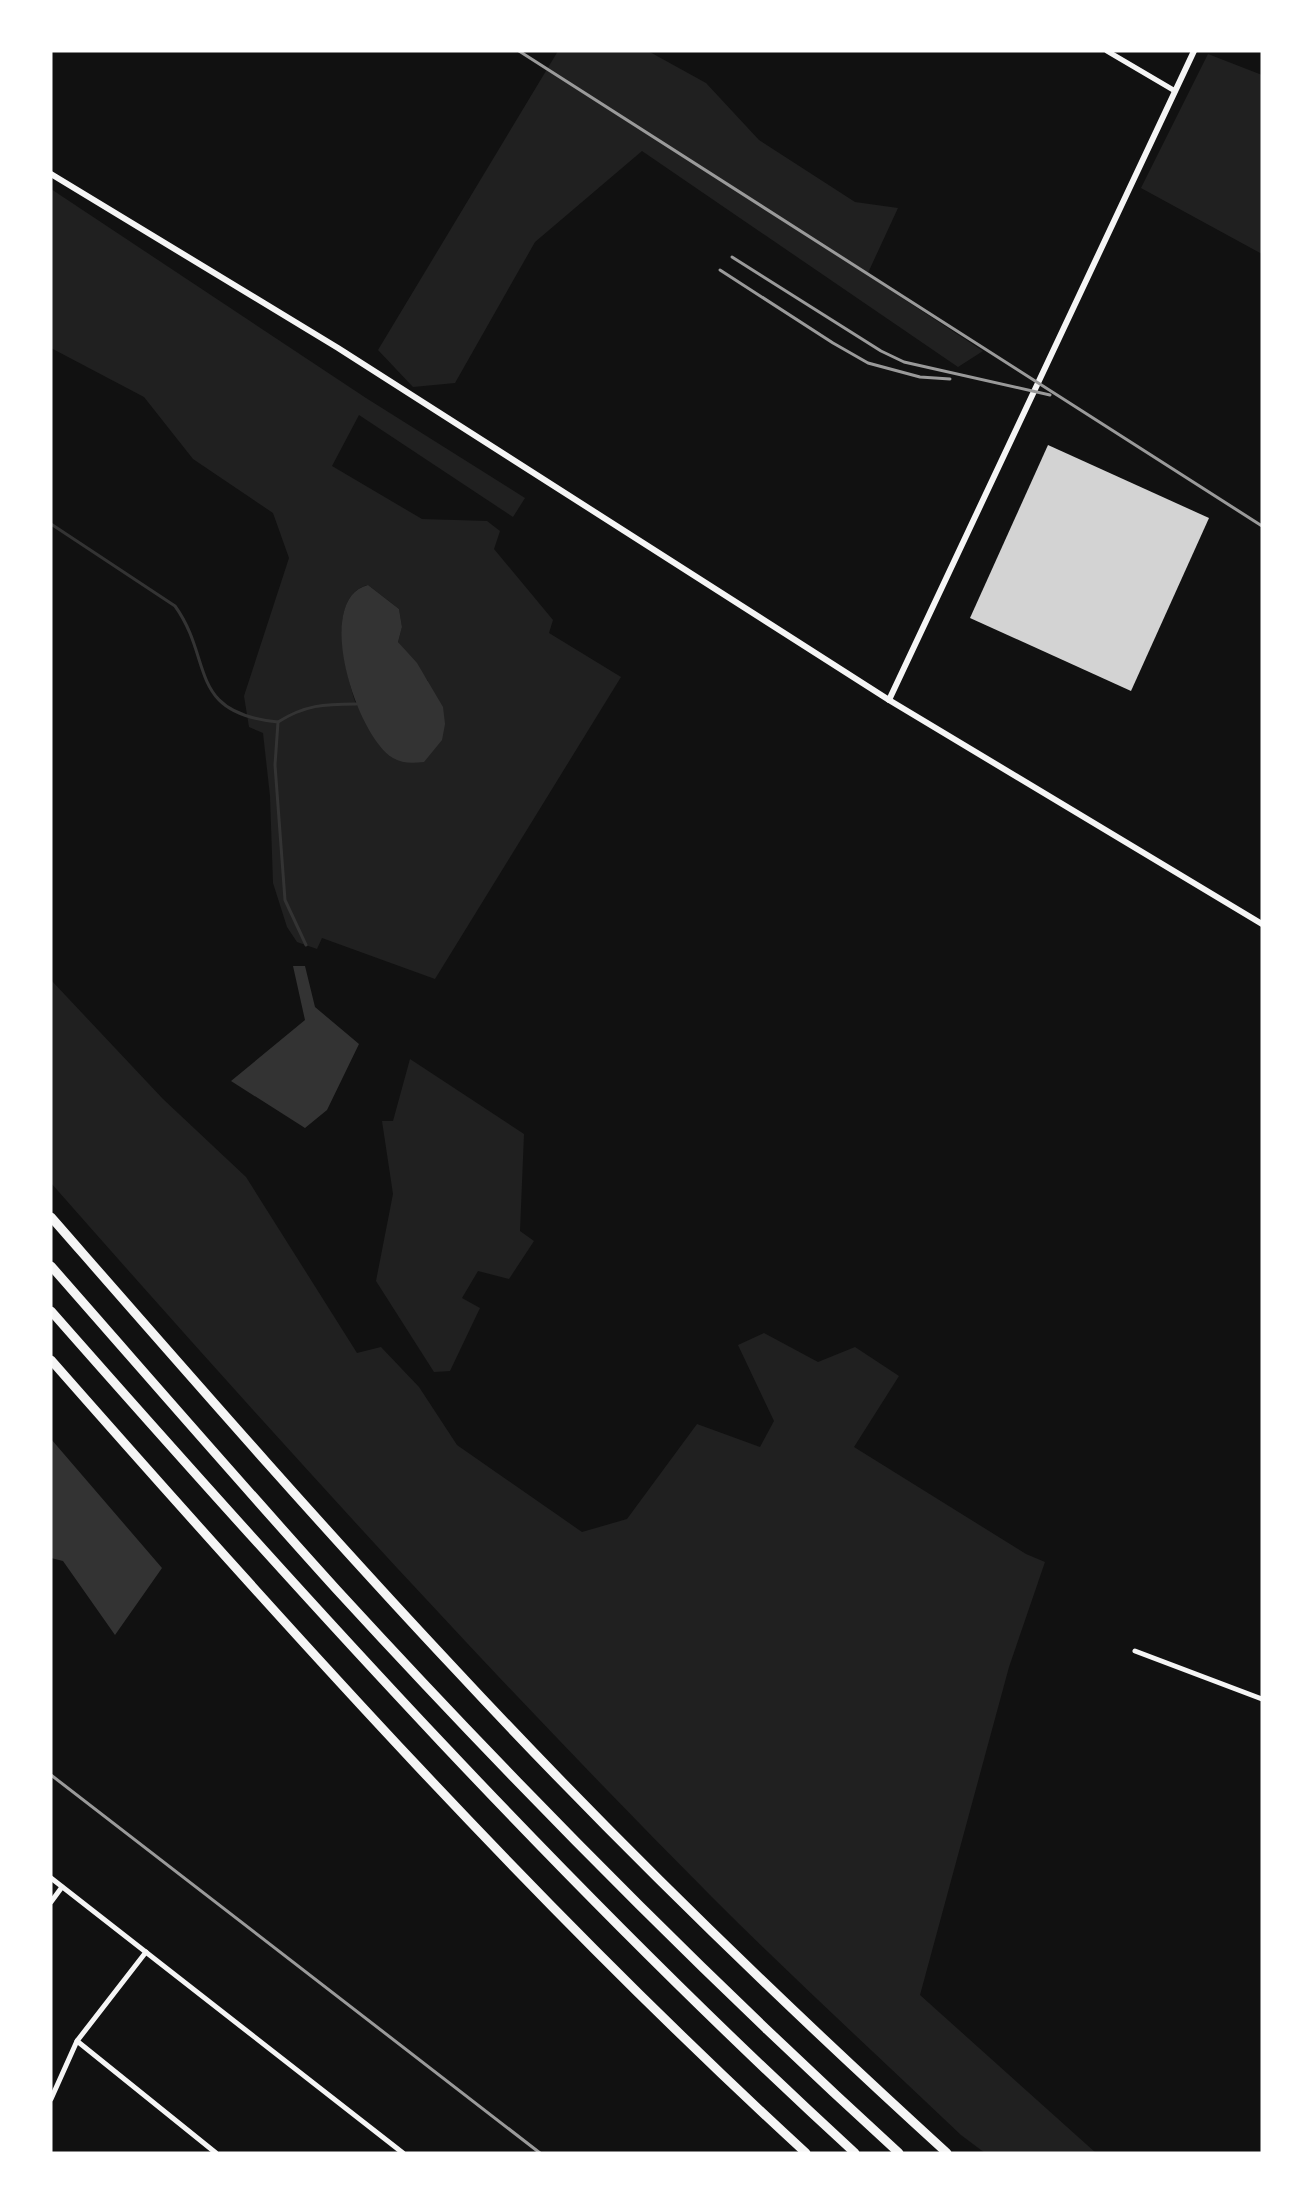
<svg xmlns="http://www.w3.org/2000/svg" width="1313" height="2204" viewBox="0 0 1313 2204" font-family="Roboto,sans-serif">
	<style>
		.green { fill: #202020; fill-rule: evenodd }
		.water { fill: #333 }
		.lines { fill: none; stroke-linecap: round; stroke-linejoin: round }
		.stream { stroke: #333; stroke-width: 3 }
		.building { fill: #d3d3d3 }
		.minor { stroke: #f5f5f5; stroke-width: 5 }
		.tertiary { stroke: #f5f5f5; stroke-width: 6 }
		.motorway { stroke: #f5f5f5; stroke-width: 9 }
		.rail { stroke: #9a9a9a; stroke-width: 3 }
	</style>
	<rect width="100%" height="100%" fill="#111"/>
	<g class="green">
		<path d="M558 51H648L706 83 759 140 855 202 898 208 867 275 983 351 958 367 642 151 535 242 455 383 413 387 378 350Z"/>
		<path d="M1208 54 1262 75V254L1141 188Z"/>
		<path d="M51 189 366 398 525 498 513 517 359 415 332 466 422 519 487 521 500 531 494 549 553 620 549 633 621 677 435 979 322 938 317 949 297 942 287 927 273 883 270 796 263 733 249 727 244 696 289 558 273 513 193 459 144 397 51 348ZM368 585 399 609 402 627 398 642 428 681 356 704C346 675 325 596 368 585Z"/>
		<path d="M51 980 163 1099 246 1177 357 1353 381 1347 419 1387 457 1445 582 1532 627 1519 697 1424 760 1447 774 1421 738 1345 764 1333 818 1362 855 1347 899 1376 854 1447 1026 1554 1045 1562 1009 1667 920 1995 1096 2153H985L961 2135C878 2056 793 1978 712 1897 483 1667 265 1426 51 1183Z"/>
		<path d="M410 1059 524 1134 520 1231 534 1241 509 1279 478 1271 462 1298 480 1308 450 1371 434 1372 376 1281 393 1194 382 1121H393Z"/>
	</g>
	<g class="water">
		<path d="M368 585 399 609 402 627 398 642 417 663 443 707 445 724 442 740 424 762C413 763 403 764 393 758 357 737 312 599 368 585Z"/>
		<path d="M293 966H305L315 1007 359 1044 327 1110 305 1128 231 1081 305 1020Z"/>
		<path d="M51 1439 162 1568 115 1635 63 1561 51 1558Z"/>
	</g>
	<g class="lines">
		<g class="stream">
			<path d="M51 524 175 606C214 660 186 713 278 722"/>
			<path d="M306 945 285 900 275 765 278 722C305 705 324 704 356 704"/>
		</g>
	</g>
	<path class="building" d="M1048 445 1209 518 1131 691 970 618Z"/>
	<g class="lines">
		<g class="minor">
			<path d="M1107 51 1175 91"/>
			<path d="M1135 1651 1262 1699"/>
			<path d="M51 1878 403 2153"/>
			<path d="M51 1902 62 1887"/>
			<path d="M77 2041 216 2153"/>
			<path d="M51 2099 77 2041 146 1952"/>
		</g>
		<g class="tertiary">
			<path d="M51 174 338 348 889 700 1262 924"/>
			<path d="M889 700 1194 51"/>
		</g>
		<g class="motorway">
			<path d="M51 1217C184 1369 317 1522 455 1669 612 1838 777 1998 947 2153"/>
			<path d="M51 1266C146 1374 240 1483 337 1590 516 1785 703 1974 899 2153"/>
			<path d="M51 1311C308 1603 568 1890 855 2153"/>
			<path d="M51 1360C292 1634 537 1906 806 2153"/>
		</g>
		<g class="rail">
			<path d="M519 51 1262 526"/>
			<path d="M732 257 881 351 904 362 1050 395"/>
			<path d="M720 270 833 343 868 363 920 377 950 379"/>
			<path d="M51 1775 540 2153"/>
		</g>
	</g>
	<rect width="1313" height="2204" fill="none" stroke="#ffffff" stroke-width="105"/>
</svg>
